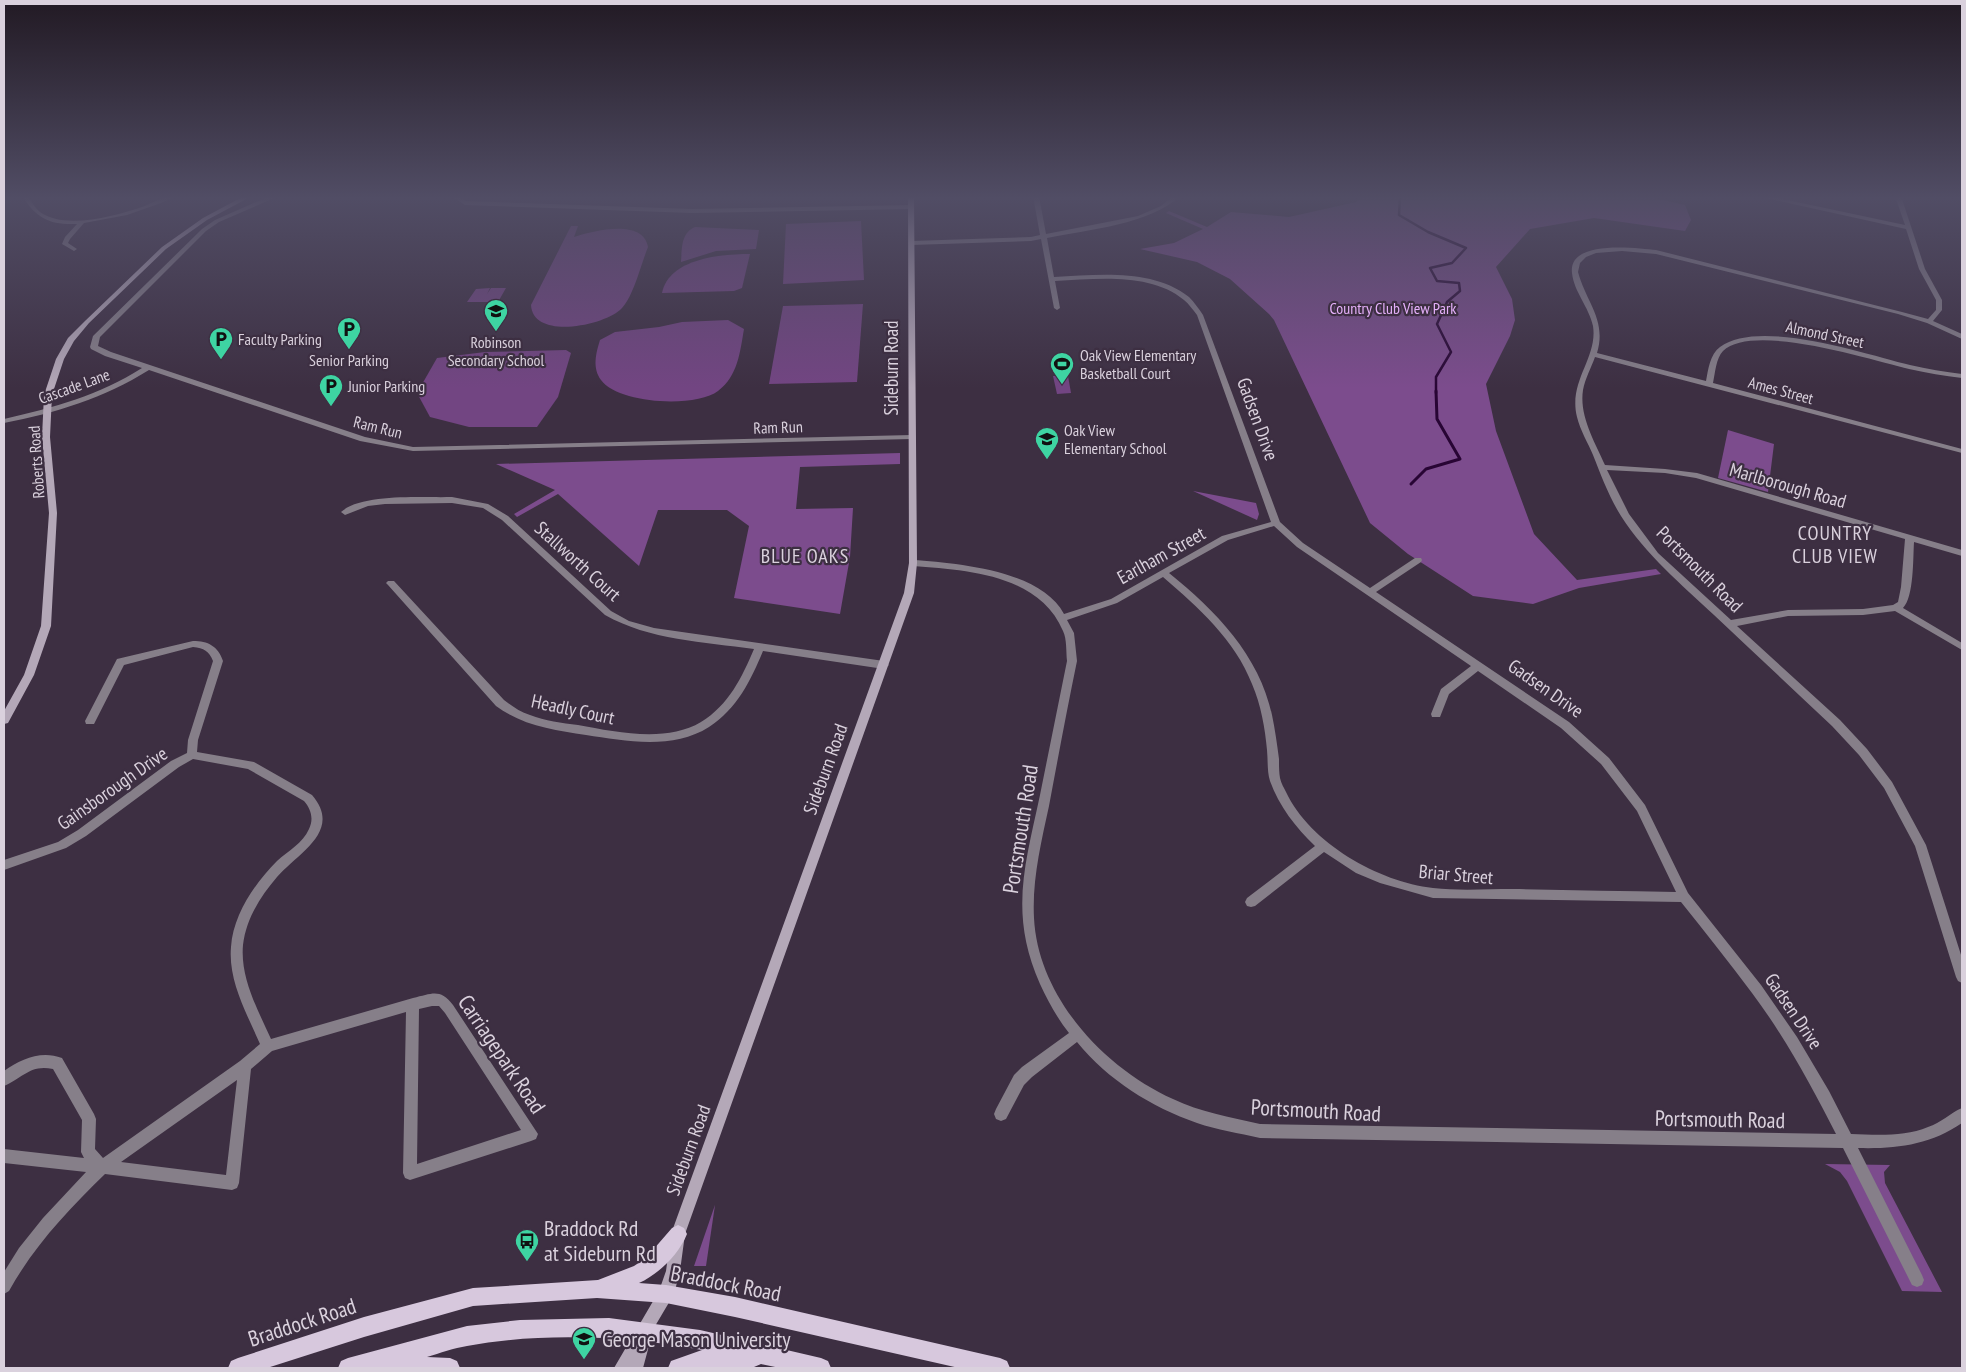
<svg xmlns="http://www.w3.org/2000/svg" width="1966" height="1372" viewBox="0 0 1966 1372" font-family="'PT Sans Narrow',sans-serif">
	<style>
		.green { fill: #724582 }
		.forest { fill: #7c4c8d }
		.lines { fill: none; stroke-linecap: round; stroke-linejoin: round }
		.stream-far1 { stroke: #280534; stroke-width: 2.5 }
		.stream { stroke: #280534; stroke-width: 3 }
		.street { fill: #867f89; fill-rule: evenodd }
		.secondary { fill: #b4a8b8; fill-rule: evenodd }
		.primary { fill: #d7c8dd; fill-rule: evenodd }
		.labels { text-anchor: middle; stroke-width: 4.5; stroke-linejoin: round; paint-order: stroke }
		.far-park-label { font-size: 16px; fill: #e5b0fa; stroke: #3d2f42 }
		.far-street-label { font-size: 16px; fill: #dad1dd; stroke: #3d2f42 }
		.far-poi-label { font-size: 16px; fill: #dad1dd; stroke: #3d2f42; text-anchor: start }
		.street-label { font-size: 19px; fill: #dad1dd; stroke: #3d2f42 }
		.neighbourhood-label { font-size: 20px; letter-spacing: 1px; fill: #dad1dd; stroke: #3d2f42 }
		.near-street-label { font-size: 22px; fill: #dad1dd; stroke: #3d2f42 }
		.near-poi-label { font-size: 22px; fill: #dad1dd; stroke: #3d2f42; text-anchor: start }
	</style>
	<rect width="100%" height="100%" fill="#3d2f42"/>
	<g class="green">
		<path d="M861 221 864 280 783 284 786 224Z"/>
		<path d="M571 226H578L574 237C593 231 643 218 648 247 641 264 633 299 620 310 602 326 533 340 531 305Z"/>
		<path d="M695 227 759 230 756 249 716 251 681 262C682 248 681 233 695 227Z"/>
		<path d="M750 254 742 288 734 291 662 293C669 258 722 254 750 254Z"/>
		<path d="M490 288 487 294 491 288H506L498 302H467L476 289Z"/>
		<path d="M863 304 857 382 769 384 783 306Z"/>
		<path d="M728 320 744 329C740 352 738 376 718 391 696 408 618 404 601 380 592 368 596 353 600 340L615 332 659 327 682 322Z"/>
		<path d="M566 350 571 353 558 397 537 427H469L430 417 417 393 437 358 485 352Z"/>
		<path d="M1053 376H1068L1071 393 1057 394Z"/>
	</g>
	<g class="forest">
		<path d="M1362 196H1646L1685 205 1691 220 1685 231 1594 218 1530 229 1496 267 1512 299 1515 320 1510 336 1486 384 1496 431 1534 534 1577 580 1656 569 1661 574 1579 588 1533 604 1473 596 1408 554 1370 523 1274 320 1269 314 1230 279 1197 262 1140 249 1174 243 1203 229 1166 213 1169 211 1207 227 1231 212 1289 217 1356 202Z"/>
		<path d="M1728 430 1774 444 1768 492 1718 478Z"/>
		<path d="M900 453V464L800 467 796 509 853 508 850 557 840 614 734 598 749 526 727 510H658L639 566 558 494 517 517 514 514 555 490 496 464Z"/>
		<path d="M1193 491 1256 503 1259 514 1257 520Z"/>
		<path d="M1825 1164 1890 1165 1884 1172 1885 1183 1942 1292 1902 1291 1847 1181 1840 1172Z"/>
		<path d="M715 1205 706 1266H694Z"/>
	</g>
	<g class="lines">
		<path class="stream-far1" d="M1400 196 1399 215 1428 232 1466 248 1452 263 1430 268 1437 281 1459 283 1460 291 1447 302 1437 324 1451 352 1436 377V393"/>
		<path class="stream" d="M1411 484 1426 469 1460 459 1437 419 1436 391"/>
		<g class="street">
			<path d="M22 196H28C31 201 35 208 40 212 65 230 115 216 142 207 153 203 163 196 175 196L161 203 127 215 84 223 70 239 68 243 77 249 74 251 62 244 65 237 77 224C50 225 37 219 22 196Z"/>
			<path d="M270 196H279L219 222 206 231 100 337 98 346 111 352 365 437 413 447 912 435 916 437 912 439 413 451 360 441 149 370C104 398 56 413 4 423V419C55 407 98 396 142 368L105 356 91 349 90 347 93 336 202 229 215 220Z"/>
			<path d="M451 196H458L466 201 692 209 911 205 914 207 911 209 692 213 465 205Z"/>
			<path d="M1033 196H1039L1046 234 1138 216 1161 206 1173 196H1180C1151 224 1087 230 1047 238L1054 277C1098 275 1152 268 1189 297 1194 302 1199 309 1203 315L1280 522 1303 543 1370 588 1415 558H1421L1422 560 1421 562 1376 592 1569 722 1609 758 1645 805 1688 893 1761 985 1797 1037 1829 1091 1851 1134C1876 1135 1904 1137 1928 1127 1941 1123 1950 1113 1962 1108V1123C1930 1145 1896 1149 1858 1148L1922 1275 1924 1280 1922 1285 1917 1287 1912 1285 1843 1148 1260 1138C1239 1133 1217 1130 1197 1123 1151 1107 1108 1080 1077 1042L1032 1077 1024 1085 1006 1119 1001 1121 996 1119 994 1114 996 1109 1014 1075 1022 1067 1069 1033C1057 1018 1048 1001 1040 984 1009 914 1025 865 1040 795 1049 750 1058 706 1067 661 1066 652 1067 639 1063 631 1039 574 966 570 913 566L909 563 913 560C956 563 1041 570 1064 614L1111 599 1222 536 1271 522 1197 315C1193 310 1189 304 1184 300 1150 272 1097 279 1055 281L1060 308 1057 310 1054 308 1041 239 1031 241 911 245 908 243 911 241 1031 237 1040 235ZM1274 526 1297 547 1471 666 1441 689 1431 714 1432 717H1440L1449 694 1478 671 1561 728 1601 764 1637 811 1676 892C1621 891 1567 890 1513 889 1487 889 1459 891 1433 888 1379 882 1310 843 1286 792 1284 788 1281 783 1280 778 1279 772 1279 766 1279 759 1277 744 1275 729 1272 715 1259 655 1216 611 1169 573L1228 540ZM1163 577C1198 607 1235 640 1252 684 1261 705 1265 728 1267 750 1268 760 1267 772 1270 781 1279 806 1296 828 1315 846L1247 898 1245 902 1247 906 1251 907 1255 906 1324 852 1356 873 1380 883 1433 898 1681 902C1705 932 1729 962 1752 993 1785 1037 1811 1085 1836 1134L1260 1124C1230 1117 1200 1112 1173 1099 1104 1068 1038 997 1034 918 1032 880 1041 843 1049 806 1058 758 1067 709 1077 661L1074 633 1067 620 1117 603Z"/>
			<path d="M1756 196H1768L1905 225 1895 196H1901L1925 269 1942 300V310L1933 321 1962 334V339L1927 323 1898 314 1656 254 1622 251 1596 253 1586 257 1580 263 1578 272C1586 302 1607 320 1597 353L1706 381C1708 370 1710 354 1720 347 1759 318 1865 354 1910 365 1927 369 1945 372 1962 374V378C1944 376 1927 373 1909 369 1872 360 1753 322 1723 351 1716 358 1715 374 1713 383L1962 449V453L1595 357C1591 368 1585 379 1583 390 1579 416 1595 442 1605 465L1665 469 1697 473 1962 550V556L1914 542C1913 558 1914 597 1903 608L1962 643V650L1895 611 1863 615 1788 616 1737 626 1840 720 1867 749 1892 782 1926 845 1962 958V983L1958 981 1956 977 1915 846 1884 788 1859 755 1832 726C1793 689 1753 652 1714 615 1681 584 1646 555 1621 516 1609 497 1601 475 1593 455 1588 443 1580 430 1577 417 1568 381 1598 358 1593 326 1589 307 1574 292 1572 273 1568 239 1636 248 1656 250L1902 312 1928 319 1936 310V300L1919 269 1906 229ZM1607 470 1665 473 1696 478 1905 539 1901 587 1898 602 1893 605 1863 609 1788 610 1731 620 1658 553 1629 514Z"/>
			<path d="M452 497 488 504 508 516 611 611 629 621 654 628 884 661 889 665 884 669 763 651C751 680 737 709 709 727 673 750 625 741 586 735 554 730 523 726 496 706L388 585 386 583 388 581H394L504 700C512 706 520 712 530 715 545 721 562 723 578 725 616 732 666 743 701 722 729 705 742 677 754 649 704 642 649 640 605 615L502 520 483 508 452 503 385 504 368 506 345 515 341 512C362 493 424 498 452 497Z"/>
			<path d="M193 641C208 641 218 646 223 661L198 740 197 752 254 762 312 795C343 831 298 853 277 877 260 897 246 919 243 945 240 978 258 1010 271 1039L413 998C432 994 440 988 453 1005L538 1134 536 1139 531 1141 410 1180 405 1178 403 1173 406 1012 272 1051 251 1069 239 1183 237 1188 232 1190 105 1174C68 1210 34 1246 9 1291L4 1294V1272L19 1248 43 1218 86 1172 4 1163V1149L84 1158 81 1152 82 1120 53 1069C30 1064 23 1078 4 1086V1071C21 1059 41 1050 62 1058L94 1114 96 1119 95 1149 103 1158 240 1061 260 1044C247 1014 228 981 231 947 233 915 255 883 277 861 288 851 303 843 309 829 314 819 311 809 304 801L248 769 193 759 179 767 86 836 66 848 4 870V860L58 842 78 830 171 761 187 753 188 740 213 661C209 651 204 648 193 647L124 665 94 724H86L85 721 117 659ZM432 1006H439L445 1013 521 1130 417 1164 419 1009ZM237 1080 226 1175 121 1162Z"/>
		</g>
		<g class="secondary">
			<path d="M244 196H252L207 220 166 249 89 323 74 341 64 359 52 395 50 437 57 513 51 626 34 675 8 723 4 724V711L24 675 41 626 49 513 42 437 44 395 56 359 68 338 85 321 162 247 203 218Z"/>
			<path d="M908 196H914L917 563 914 593 685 1234 680 1271 674 1294 648 1338 650 1342 643 1368H614L659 1291 666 1271 671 1234 904 593 909 563Z"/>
		</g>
		<g class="primary">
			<path d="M678 1225 684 1228 687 1234C679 1254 659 1274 639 1283L666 1285 735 1297 1000 1358 1007 1361 1010 1368H959L735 1317 666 1303 597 1298 473 1306 364 1337 267 1368H228L231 1361 238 1358 364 1317 473 1288 598 1280 634 1266 646 1258 672 1228Z"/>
			<path d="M609 1318 700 1330 821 1358 828 1361 831 1368H780L761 1364 754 1367 668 1368 671 1361 702 1350C630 1336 541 1332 467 1346 454 1348 440 1353 427 1357L450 1358 457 1361 460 1368H338L341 1361 348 1358 467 1326 520 1320Z"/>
		</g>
	</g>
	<linearGradient id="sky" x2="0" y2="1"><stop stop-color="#221a24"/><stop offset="0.51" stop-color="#514d65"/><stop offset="1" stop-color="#514d65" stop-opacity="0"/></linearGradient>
	<rect width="1966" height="388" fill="url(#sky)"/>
	<defs>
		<g id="school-pin" transform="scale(1.25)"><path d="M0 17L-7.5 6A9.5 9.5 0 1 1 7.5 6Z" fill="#3ed4a2" stroke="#3d2f42"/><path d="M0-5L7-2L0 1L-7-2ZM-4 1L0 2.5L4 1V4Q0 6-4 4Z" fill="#111"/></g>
		<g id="parking-pin" transform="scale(1.25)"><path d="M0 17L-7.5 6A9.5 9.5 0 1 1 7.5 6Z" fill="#3ed4a2" stroke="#3d2f42"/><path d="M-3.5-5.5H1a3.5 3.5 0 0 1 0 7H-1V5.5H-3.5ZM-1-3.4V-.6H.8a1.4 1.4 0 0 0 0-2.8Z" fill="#111"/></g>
		<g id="stadium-pin" transform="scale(1.25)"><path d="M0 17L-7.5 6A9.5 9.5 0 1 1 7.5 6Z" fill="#3ed4a2" stroke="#3d2f42"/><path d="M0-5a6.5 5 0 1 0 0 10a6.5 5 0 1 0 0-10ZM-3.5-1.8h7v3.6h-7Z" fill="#111"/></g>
		<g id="bus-pin" transform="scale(1.25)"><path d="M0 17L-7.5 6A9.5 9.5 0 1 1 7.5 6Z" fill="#3ed4a2" stroke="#3d2f42"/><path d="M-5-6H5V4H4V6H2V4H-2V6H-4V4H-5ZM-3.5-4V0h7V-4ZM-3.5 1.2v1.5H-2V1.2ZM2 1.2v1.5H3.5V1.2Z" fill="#111"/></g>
		<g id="university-pin" transform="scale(1.25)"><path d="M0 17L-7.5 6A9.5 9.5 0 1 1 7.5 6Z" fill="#3ed4a2" stroke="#3d2f42"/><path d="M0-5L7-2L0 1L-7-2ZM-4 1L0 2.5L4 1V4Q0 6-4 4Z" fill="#111"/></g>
	</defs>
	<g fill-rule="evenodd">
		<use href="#school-pin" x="496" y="311"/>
		<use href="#parking-pin" x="349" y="329"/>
		<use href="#parking-pin" x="221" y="339"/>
		<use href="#stadium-pin" x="1062" y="364"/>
		<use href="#parking-pin" x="331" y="386"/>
		<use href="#school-pin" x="1047" y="439"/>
		<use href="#bus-pin" x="527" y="1241"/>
		<use href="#university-pin" x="584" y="1339"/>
	</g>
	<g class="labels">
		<g class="far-park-label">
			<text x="1393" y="314">Country Club View Park</text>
		</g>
		<g class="far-street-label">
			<text transform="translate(1825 334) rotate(12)" y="6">Almond Street</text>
			<text transform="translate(74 386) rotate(-20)" y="6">Cascade Lane</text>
			<text transform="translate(1781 390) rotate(15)" y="6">Ames Street</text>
			<text transform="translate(378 427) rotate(14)" y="6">Ram Run</text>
			<text transform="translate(778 427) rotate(-2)" y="6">Ram Run</text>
			<text transform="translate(36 462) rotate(-94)" y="6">Roberts Road</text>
		</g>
		<g class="far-poi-label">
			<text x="238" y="345">Faculty Parking</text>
			<text x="496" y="348" text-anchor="middle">Robinson<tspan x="496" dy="18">Secondary School</tspan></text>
			<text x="1080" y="361">Oak View Elementary<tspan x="1080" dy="18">Basketball Court</tspan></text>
			<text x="349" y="366" text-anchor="middle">Senior Parking</text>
			<text x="348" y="392">Junior Parking</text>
			<text x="1064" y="436">Oak View<tspan x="1064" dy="18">Elementary School</tspan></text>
		</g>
		<g class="street-label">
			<text transform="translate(891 368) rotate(-90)" y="7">Sideburn Road</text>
			<text transform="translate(1258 419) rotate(70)" y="7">Gadsen Drive</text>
			<text transform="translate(1788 485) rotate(16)" y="7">Marlborough Road</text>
			<text transform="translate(1161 555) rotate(-29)" y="7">Earlham Street</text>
			<text transform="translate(578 561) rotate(42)" y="7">Stallworth Court</text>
			<text transform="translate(1700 569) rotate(45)" y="7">Portsmouth Road</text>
			<text transform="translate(1546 688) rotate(35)" y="7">Gadsen Drive</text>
			<text transform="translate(573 709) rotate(12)" y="7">Headly Court</text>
			<text transform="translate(825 769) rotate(-70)" y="7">Sideburn Road</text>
			<text transform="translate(112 788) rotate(-35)" y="7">Gainsborough Drive</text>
			<text transform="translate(1456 874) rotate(5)" y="7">Briar Street</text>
			<text transform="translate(1794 1011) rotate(56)" y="7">Gadsen Drive</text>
			<text transform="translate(688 1150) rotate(-70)" y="7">Sideburn Road</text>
		</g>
		<g class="neighbourhood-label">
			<text x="1835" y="540">COUNTRY<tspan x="1835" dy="23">CLUB VIEW</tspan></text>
			<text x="805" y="563">BLUE OAKS</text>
		</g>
		<g class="near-street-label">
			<text transform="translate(1020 829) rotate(-81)" y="8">Portsmouth Road</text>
			<text transform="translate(502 1054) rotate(56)" y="8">Carriagepark Road</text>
			<text transform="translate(1316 1110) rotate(3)" y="8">Portsmouth Road</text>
			<text transform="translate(1720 1119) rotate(1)" y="8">Portsmouth Road</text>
			<text transform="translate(726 1283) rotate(11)" y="8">Braddock Road</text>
			<text transform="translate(302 1322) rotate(-18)" y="8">Braddock Road</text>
		</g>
		<g class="near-poi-label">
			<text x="544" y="1236">Braddock Rd<tspan x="544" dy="25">at Sideburn Rd</tspan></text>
			<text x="602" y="1347">George Mason University</text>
		</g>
	</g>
	<rect width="1966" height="1372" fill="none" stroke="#dad1dd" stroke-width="10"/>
</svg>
